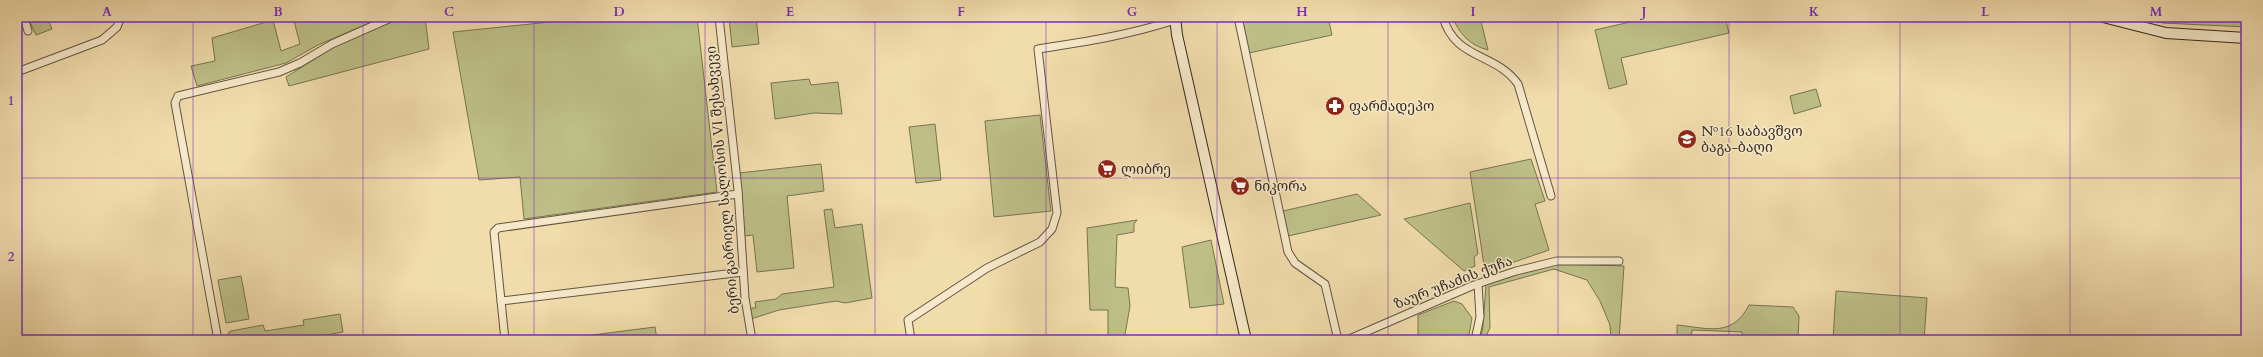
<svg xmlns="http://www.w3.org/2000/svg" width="2263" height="357" viewBox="0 0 2263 357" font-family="Cardo,'Noto Serif Georgian',serif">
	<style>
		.green { fill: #bdbf87; stroke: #787453 }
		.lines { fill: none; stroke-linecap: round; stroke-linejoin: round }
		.street-casing { stroke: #635542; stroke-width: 9 }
		.secondary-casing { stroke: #34281f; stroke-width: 12 }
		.street { stroke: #f6e8c9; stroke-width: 7 }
		.secondary { stroke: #f6e8c9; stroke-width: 10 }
		.grid { fill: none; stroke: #7b2cbf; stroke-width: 1; stroke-opacity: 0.55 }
		.labels { text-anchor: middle; stroke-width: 3; stroke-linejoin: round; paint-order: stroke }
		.poi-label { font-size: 14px; fill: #34281f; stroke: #f6e8c9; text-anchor: start }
		.street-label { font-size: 14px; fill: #34281f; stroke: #f6e8c9 }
		.neatline { fill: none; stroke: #7b2cbf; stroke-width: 1.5 }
		.grid-label { font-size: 13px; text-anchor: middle; font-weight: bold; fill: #7b2cbf }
	</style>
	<rect width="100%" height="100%" fill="#f1dcac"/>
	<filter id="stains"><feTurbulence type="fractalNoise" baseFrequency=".005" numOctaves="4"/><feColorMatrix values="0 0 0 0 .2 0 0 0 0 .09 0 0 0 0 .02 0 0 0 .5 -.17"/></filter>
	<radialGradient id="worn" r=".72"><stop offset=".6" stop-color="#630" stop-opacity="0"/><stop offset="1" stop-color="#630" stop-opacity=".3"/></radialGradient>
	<g class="green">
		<path d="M33 17H47L52 29 36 35 29 20Z"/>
		<path d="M293 17H367L369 23 318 45 286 63 197 86 191 66 215 61 212 38 273 20 281 51 300 44Z"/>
		<path d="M414 17H425L429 49 289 86 286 77 334 47 394 21Z"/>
		<path d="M599 17H697L717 192 524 219 520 177 479 180 453 32Z"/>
		<path d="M729 17H756L759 44 732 47Z"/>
		<path d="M1242 17H1328L1332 35 1249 53Z"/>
		<path d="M1452 17H1495L1481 21 1488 50C1469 45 1460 34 1452 17Z"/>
		<path d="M1652 17H1725L1729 33 1621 58 1627 84 1609 89 1595 30Z"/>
		<path d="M2132 17H2246V27L2163 23Z"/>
		<path d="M809 79 811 85 838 82 842 114 814 113 775 119 771 83Z"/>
		<path d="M1816 89 1821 106 1794 114 1790 96Z"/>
		<path d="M1040 115 1051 211 994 217 985 121Z"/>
		<path d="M935 124 941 180 916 183 909 127Z"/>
		<path d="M1531 159 1545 201 1535 204 1549 250 1485 272 1470 172Z"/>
		<path d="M821 164 824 191 787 196 794 268 757 272 753 235 744 236 739 173Z"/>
		<path d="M1357 194 1381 215 1288 236 1283 211Z"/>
		<path d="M1470 203 1478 254 1474 257 1475 266 1464 271 1404 219Z"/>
		<path d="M832 209 835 228 862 224 872 298 845 303 836 301 779 310 751 319 749 311 752 308H756L755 302 776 299 782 294 834 287 824 210Z"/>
		<path d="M1137 220 1134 224V232L1117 235 1115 287 1128 288 1130 306 1124 340H1108V310H1090L1087 228Z"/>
		<path d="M1211 240 1224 304 1190 308 1182 247Z"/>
		<path d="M1559 264 1624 266 1619 340H1611L1610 325 1600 301 1587 280 1554 269 1489 287 1490 328 1487 334 1496 340H1480L1483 327 1486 284 1534 269Z"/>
		<path d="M241 276 249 319 226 323 218 280Z"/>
		<path d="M1836 291 1927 298 1924 340H1833Z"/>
		<path d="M1454 301 1462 304 1472 318 1468 340H1418V315Z"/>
		<path d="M1749 305 1793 307 1799 316 1798 340H1742V332L1692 330 1691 340H1677V325C1708 328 1732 338 1749 305Z"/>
		<path d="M340 314 343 332 298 340H230L228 333 231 331 263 325 265 331 304 325 303 320Z"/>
		<path d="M655 327 657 340H561V339Z"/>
	</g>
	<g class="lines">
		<g class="street-casing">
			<g id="street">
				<path d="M24 17 28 31"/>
				<path d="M719 17 738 190 745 298 752 340"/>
				<path d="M1238 17 1288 252 1295 263 1325 284 1338 340"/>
				<path d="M1443 17C1455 60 1495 52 1518 84L1551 196"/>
				<path d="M17 72 102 40 117 27 121 17"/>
				<path d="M501 301 743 272"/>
				<path d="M218 340 175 103 178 96 279 72 300 63 332 44 393 17"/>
				<path d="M505 340 494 232 498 228 738 194"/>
				<path d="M911 340 908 320 987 268 1040 242 1052 229 1057 213 1038 49C1085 42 1129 35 1175 20"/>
				<path d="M1347 340 1474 285 1516 271 1557 261H1619"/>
				<path d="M1475 340 1480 317 1478 284"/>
			</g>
		</g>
		<g class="secondary-casing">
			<g id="secondary">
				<path d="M1175 17 1177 35 1246 340"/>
				<path d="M2103 17 2166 33 2246 38"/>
			</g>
		</g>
		<use href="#street" class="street"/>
		<use href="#secondary" class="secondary"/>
	</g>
	<path class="grid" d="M193 17V340M363 17V340M534 17V340M705 17V340M875 17V340M1046 17V340M1217 17V340M1388 17V340M1558 17V340M1729 17V340M1900 17V340M2070 17V340M17 178H2246"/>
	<defs>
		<g id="pharmacy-disc" transform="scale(1)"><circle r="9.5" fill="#8f2418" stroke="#f6e8c9"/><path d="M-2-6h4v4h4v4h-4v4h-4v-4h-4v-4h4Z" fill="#fff"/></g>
		<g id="school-disc" transform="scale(1)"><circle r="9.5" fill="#8f2418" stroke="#f6e8c9"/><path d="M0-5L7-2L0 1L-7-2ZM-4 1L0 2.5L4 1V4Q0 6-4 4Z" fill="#fff"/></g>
		<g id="supermarket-disc" transform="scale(1)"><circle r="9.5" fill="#8f2418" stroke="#f6e8c9"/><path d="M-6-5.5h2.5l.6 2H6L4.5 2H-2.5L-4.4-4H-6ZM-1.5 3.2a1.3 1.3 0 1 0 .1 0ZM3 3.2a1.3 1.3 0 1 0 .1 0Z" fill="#fff"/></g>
	</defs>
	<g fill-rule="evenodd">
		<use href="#pharmacy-disc" x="1335" y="106"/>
		<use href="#school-disc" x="1687" y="139"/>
		<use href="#supermarket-disc" x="1107" y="169"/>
		<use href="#supermarket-disc" x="1240" y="186"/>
	</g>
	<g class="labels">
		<g class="poi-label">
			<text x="1349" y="111">ფარმადეპო</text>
			<text x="1701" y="136">№16 საბავშვო<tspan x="1701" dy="16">ბაგა-ბაღი</tspan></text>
			<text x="1121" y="174">ლიბრე</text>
			<text x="1254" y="191">ნიკორა</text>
		</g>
		<g class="street-label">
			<text transform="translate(722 180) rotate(-95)" y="5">ბერი გაბრიელ სალოსის VI შესახვევი</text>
			<text transform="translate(1453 282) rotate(-21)" y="5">ზაურ უჩაძის ქუჩა</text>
		</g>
	</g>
	<rect width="2263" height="357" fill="none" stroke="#f1dcac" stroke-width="44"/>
	<rect x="22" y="22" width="2219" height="313" class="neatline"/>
	<g class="grid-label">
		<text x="107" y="16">A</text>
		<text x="278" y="16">B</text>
		<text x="449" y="16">C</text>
		<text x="619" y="16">D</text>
		<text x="790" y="16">E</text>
		<text x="961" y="16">F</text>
		<text x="1132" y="16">G</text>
		<text x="1302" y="16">H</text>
		<text x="1473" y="16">I</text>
		<text x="1644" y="16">J</text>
		<text x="1814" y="16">K</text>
		<text x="1985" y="16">L</text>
		<text x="2156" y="16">M</text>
		<text x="11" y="105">1</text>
		<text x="11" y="261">2</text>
	</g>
	<rect width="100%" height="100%" filter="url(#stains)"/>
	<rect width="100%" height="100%" fill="url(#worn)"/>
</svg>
